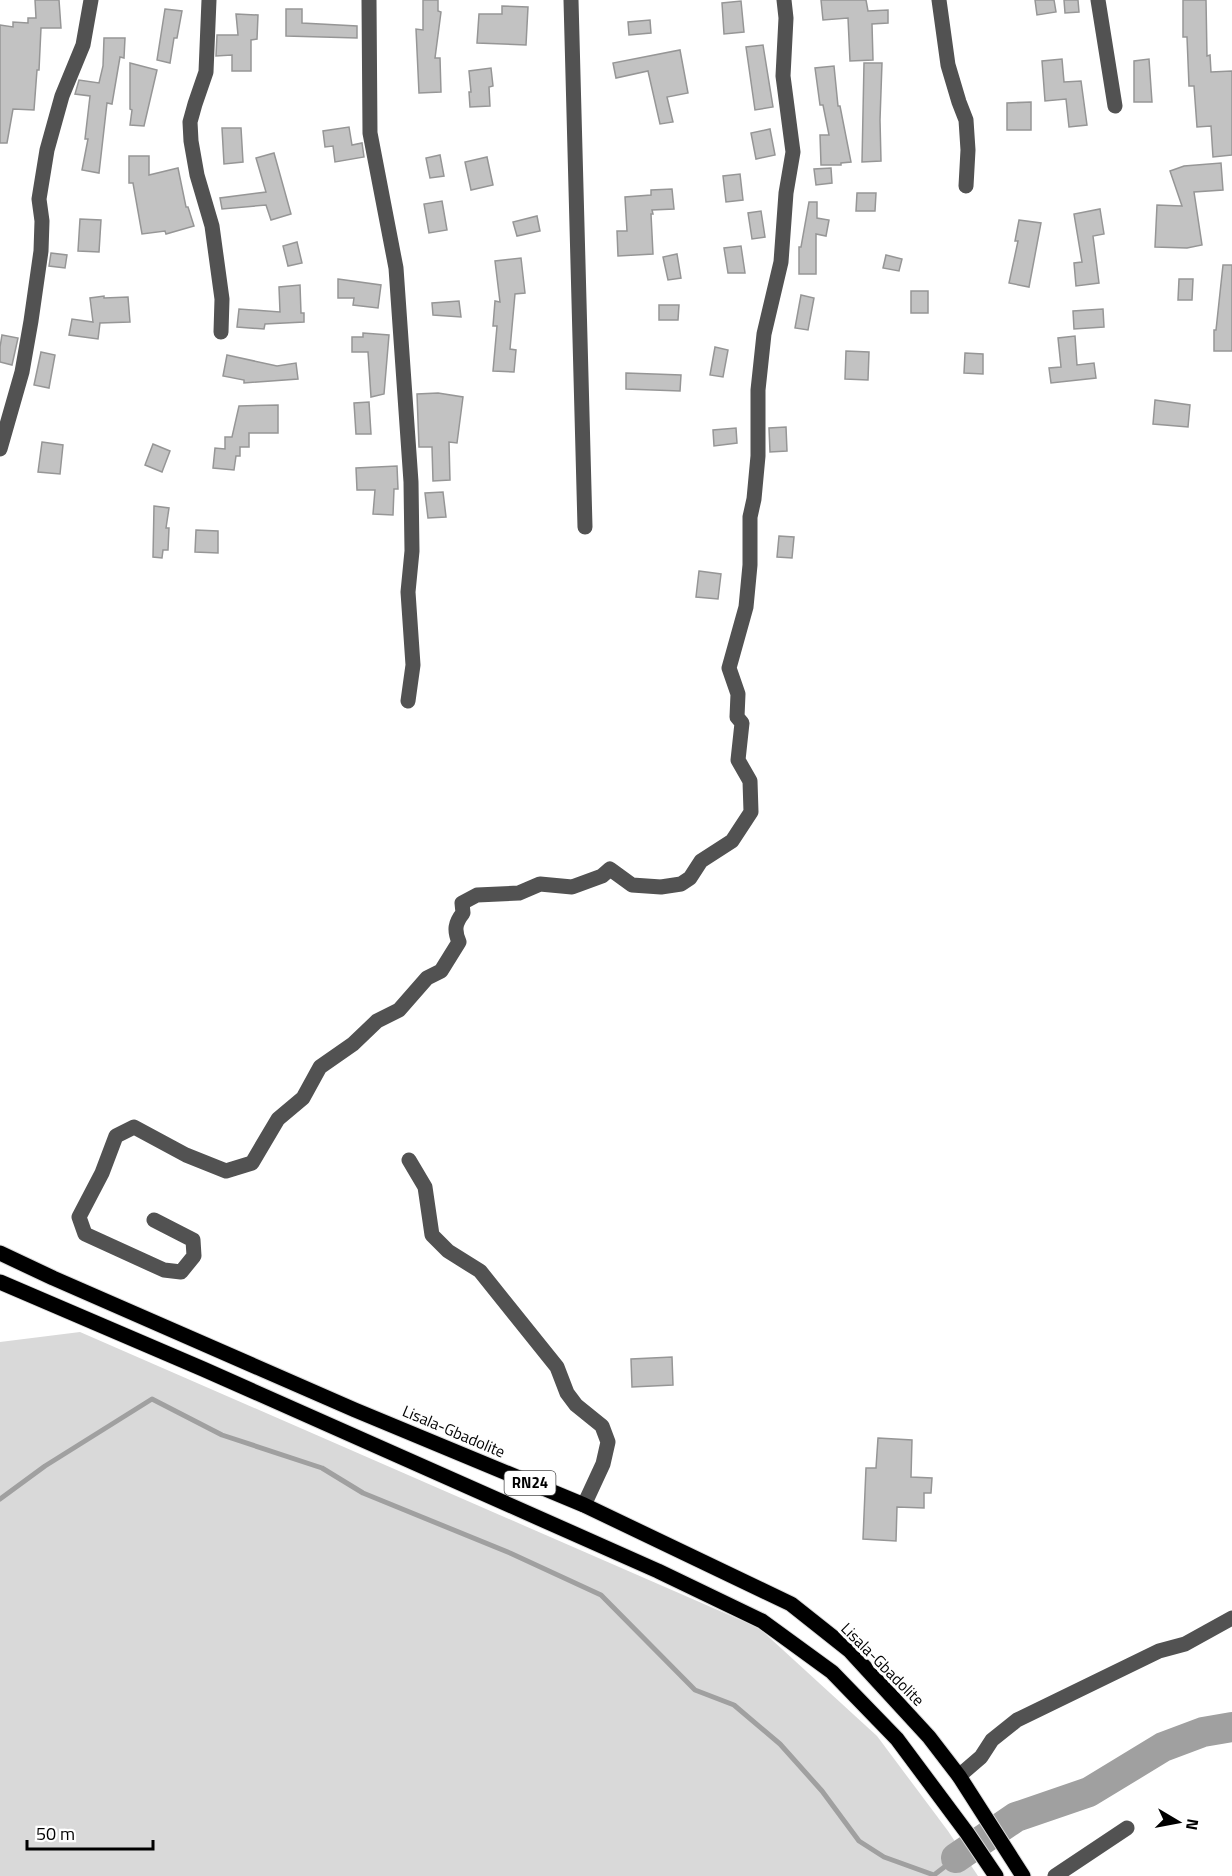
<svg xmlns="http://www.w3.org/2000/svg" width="1232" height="1876" viewBox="0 0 1232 1876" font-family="'Titillium Web',sans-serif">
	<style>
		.green { fill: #d9d9d9 }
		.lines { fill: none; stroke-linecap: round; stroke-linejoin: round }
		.stream { stroke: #a0a0a0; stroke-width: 5 }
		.river { stroke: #a0a0a0; stroke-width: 30 }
		.building { fill: #c2c2c2; stroke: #969696; stroke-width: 1.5 }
		.major-casing { stroke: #dbdbdb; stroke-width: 17 }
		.minor { stroke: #525252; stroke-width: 15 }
		.major { stroke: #000; stroke-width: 15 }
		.labels { text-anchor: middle; stroke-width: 6; stroke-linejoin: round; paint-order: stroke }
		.shield { fill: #fff; stroke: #4c4c4c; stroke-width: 1.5 }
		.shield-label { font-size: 15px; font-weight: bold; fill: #000 }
		.street-label { font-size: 16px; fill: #000; stroke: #fff }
	</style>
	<rect width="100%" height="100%" fill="#fff"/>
	<path class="green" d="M80 1332 759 1628 877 1736 948 1831 978 1876H0V1342Z"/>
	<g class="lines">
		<path class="stream" d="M0 1499 45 1466 152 1399 222 1435 322 1468 363 1493 510 1553 601 1595 695 1690 734 1705 780 1744 822 1791 859 1841 884 1857 934 1875 956 1858"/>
		<path class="river" d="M956 1858 1016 1817 1089 1792 1163 1747 1203 1732 1232 1727"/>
	</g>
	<g class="building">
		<path d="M35 0H59L61 28H41L39 70H37L34 110 13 109 7 143H0V25L13 27V22L28 23V18H36Z"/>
		<path d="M423 0H438V11L441 12 435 58H440L441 92 419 93 416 29 423 30Z"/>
		<path d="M821 0H866L868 11 888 10V23L872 24 873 60 850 61 848 18 823 20Z"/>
		<path d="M1035 0H1054L1056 12 1037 15Z"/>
		<path d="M1064 0H1078L1079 12 1065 13Z"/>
		<path d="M1183 0H1206L1207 56 1210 55 1211 72 1232 71V155L1213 157 1211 126 1197 127 1194 86H1189L1187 37H1183Z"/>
		<path d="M741 1 744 32 724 34 722 3Z"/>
		<path d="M502 6 528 7 526 45 477 43 479 14H502Z"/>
		<path d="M165 9 182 11 177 38H174L170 63 157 60Z"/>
		<path d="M286 9H302V23L357 26V38L286 36Z"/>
		<path d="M236 14 258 15 257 39 251 40V71H232V55L216 56 217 35H238Z"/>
		<path d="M650 20 651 33 629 35 628 22Z"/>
		<path d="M104 38H125L124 58 120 57 112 104 107 103 99 173 82 170 88 139H85L90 96 75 94 79 80 99 83 103 66Z"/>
		<path d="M763 45 773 107 755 110 746 47Z"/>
		<path d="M680 50 688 93 667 97 673 122 660 124 648 71 616 78 613 63Z"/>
		<path d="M1062 59 1064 82 1081 81 1087 125 1069 127 1066 99 1045 101 1042 61Z"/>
		<path d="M1149 59 1152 102H1134V61Z"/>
		<path d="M130 63 157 70 144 126 130 125 132 110 130 109Z"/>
		<path d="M864 63H882L880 120 881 161 862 162Z"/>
		<path d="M834 66 838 106H840L851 162 841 163V165H821L820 135H829L823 105H820L815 68Z"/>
		<path d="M491 68 493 86 489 87 490 106 470 107 469 92H471L469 71Z"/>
		<path d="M1031 102V130H1007V103Z"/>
		<path d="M349 127 352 145 362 143 364 157 335 162 333 146 325 147 323 131Z"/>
		<path d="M222 128H241L243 162 224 164Z"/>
		<path d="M770 129 775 155 756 159 751 133Z"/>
		<path d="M274 153 291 214 271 220 266 205 222 209 220 198 266 192 256 158Z"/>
		<path d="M440 155 444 176 430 178 426 158Z"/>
		<path d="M129 156H149V175L178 168 186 207H188L194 226 166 234 165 231 142 234 133 183H129Z"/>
		<path d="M487 157 493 185 471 190 465 162Z"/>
		<path d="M1221 163 1223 190 1194 192 1202 245 1187 248 1155 247 1157 205 1182 206 1170 171 1184 166Z"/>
		<path d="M831 168 832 183 816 185 814 169Z"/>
		<path d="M740 174 743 200 726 202 723 176Z"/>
		<path d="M672 189 674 209 652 210 653 214H651L653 254 618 256 617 231H627L625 197 651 195V190Z"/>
		<path d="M857 193H876L875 211H856Z"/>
		<path d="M442 201 447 230 429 233 424 204Z"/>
		<path d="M809 202H817V218L829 220 826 236 816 234V274H799V247H801Z"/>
		<path d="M1100 209 1104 234 1093 236 1099 283 1076 286 1074 263 1082 262 1074 214Z"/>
		<path d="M761 211 765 237 752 239 748 213Z"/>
		<path d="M537 216 540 231 517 236 513 222Z"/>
		<path d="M80 219 101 220 99 252 78 251Z"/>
		<path d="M1019 220 1041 223 1029 287 1009 283 1018 241H1015Z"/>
		<path d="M297 242 302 263 288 266 283 246Z"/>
		<path d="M741 246 745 273H728L724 248Z"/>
		<path d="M51 253 67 255 65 268 49 266Z"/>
		<path d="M677 254 681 278 668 280 663 257Z"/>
		<path d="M886 255 902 259 899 271 883 268Z"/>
		<path d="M521 258 525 293 515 294 510 349 516 350 514 372 493 371 497 326H493L495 301 500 302 495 261Z"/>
		<path d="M1223 265H1232V351H1214V330H1216Z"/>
		<path d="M338 279 381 285 378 308 353 305 354 298H338Z"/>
		<path d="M1179 279H1193L1192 300H1178Z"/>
		<path d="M300 285 301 313H304V322L265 324 264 329 237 327 239 309 280 312 279 287Z"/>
		<rect x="911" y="291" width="17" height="22"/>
		<path d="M801 295 814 298 808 330 795 328Z"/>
		<path d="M104 296V298L128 297 130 322 100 323 98 339 69 335 72 319 93 322 90 298Z"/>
		<path d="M459 301 461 317 433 315 432 303Z"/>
		<path d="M659 305H679L678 320H659Z"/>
		<path d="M1103 309 1104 327 1074 329 1073 311Z"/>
		<path d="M363 333 389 335 384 394 371 397 368 352H352V337H363Z"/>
		<path d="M2 335 18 338 12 365 0 362V347Z"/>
		<path d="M1075 336 1077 365 1094 363 1096 378 1051 383 1049 368 1061 367 1058 338Z"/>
		<path d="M715 347 728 350 723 377 710 375Z"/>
		<path d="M846 351 869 352 868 380 845 379Z"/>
		<path d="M41 352 55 355 49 388 34 385Z"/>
		<path d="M965 353 983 354V374L964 373Z"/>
		<path d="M227 355 277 366 296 363 298 379 244 383V380L223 376Z"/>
		<path d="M626 373 681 375 680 391 626 389Z"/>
		<path d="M438 393 463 397 457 443 449 442 450 480 433 481 432 447H419L417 394Z"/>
		<path d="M1155 400 1190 405 1188 427 1153 424Z"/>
		<path d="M369 402 371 434H356L354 403Z"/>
		<path d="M278 405V433H249V447H240V456H236L234 470 213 468 215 448 225 449V437H232L239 406Z"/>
		<path d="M786 427 787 451 770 452 769 428Z"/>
		<path d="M736 428 737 443 714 446 713 430Z"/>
		<path d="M42 442 63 445 60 474 38 472Z"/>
		<path d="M153 444 170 451 162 472 145 465Z"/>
		<path d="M397 466 398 489H394L393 515 373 514 375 490H357L356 468Z"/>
		<path d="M443 492 446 517 428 518 425 493Z"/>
		<path d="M154 506 169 508 166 528H169L168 550H163L162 558 153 557Z"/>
		<path d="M196 530 218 531V553L195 552Z"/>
		<path d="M779 536 794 537 792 558 777 557Z"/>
		<path d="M699 571 721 574 718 599 696 597Z"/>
		<path d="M672 1357 673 1385 632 1387 631 1359Z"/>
		<path d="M878 1438 912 1440 911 1477 932 1478 931 1493H924V1508L897 1507 896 1541 863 1539 866 1468H876Z"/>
	</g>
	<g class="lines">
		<g class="major-casing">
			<g id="major">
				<path d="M0 1253 53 1278 355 1410 584 1505 791 1604 849 1650 929 1737 959 1776 1023 1876"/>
				<path d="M0 1282 203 1369 658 1571 762 1621 832 1672 897 1739 967 1833 996 1876"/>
			</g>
		</g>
		<g class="minor">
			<path d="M209 0 206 72 195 104 190 122 191 141 197 175 212 226 222 299 221 332"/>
			<path d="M369 0 370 133 396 268 411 482 412 551 408 592 413 665 408 701"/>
			<path d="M571 0 585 527"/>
			<path d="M939 0 948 65 959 102 966 120 968 150 966 186"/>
			<path d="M1098 0 1115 106"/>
			<path d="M0 449 22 372 31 321 41 251 42 221 39 199 47 150 62 96 83 45 91 0"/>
			<path d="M409 1160 425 1187 432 1235 448 1251 480 1271 557 1367 567 1393 576 1405 602 1426 608 1442 603 1464 584 1505"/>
			<path d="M154 1220 193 1240 194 1256 181 1272 164 1270 85 1234 79 1217 102 1173 116 1136 134 1127 186 1155 226 1171 252 1163 278 1119 303 1098 320 1067 353 1044 377 1021 399 1010 427 978 441 971 459 942C454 930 455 923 463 913L462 903 477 895 519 893 540 884 572 887 602 876 610 869 632 885 661 887 681 884 690 878 701 861 732 841 751 812 750 781 738 760 742 723 737 717 738 694 729 668 746 607 750 565V517L754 499 758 456V390L764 334 781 262 786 193 793 152 783 76 786 18 784 0"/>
			<path d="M959 1776 981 1757 992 1740 1017 1720 1159 1651 1185 1644 1232 1618"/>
			<path d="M1055 1876 1127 1828"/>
		</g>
		<use href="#major" class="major"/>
	</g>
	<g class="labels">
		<rect class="shield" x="504.5" y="1471" width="51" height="24" rx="4.5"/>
		<g class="shield-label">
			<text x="530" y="1488">RN24</text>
		</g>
		<g class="street-label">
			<text transform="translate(454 1431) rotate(23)" y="6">Lisala-Gbadolite</text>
			<text transform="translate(883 1664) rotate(45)" y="6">Lisala-Gbadolite</text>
		</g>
	</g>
	<g transform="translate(1178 1822) rotate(100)" stroke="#ffffff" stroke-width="4.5" paint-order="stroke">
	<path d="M0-4.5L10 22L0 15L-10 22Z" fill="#000000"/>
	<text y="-9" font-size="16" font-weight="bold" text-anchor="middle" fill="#000000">N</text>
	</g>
	<path d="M27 1840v9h126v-9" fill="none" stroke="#000000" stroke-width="3"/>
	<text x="36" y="1840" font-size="18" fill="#000000" stroke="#ffffff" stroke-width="4.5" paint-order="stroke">50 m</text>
</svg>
